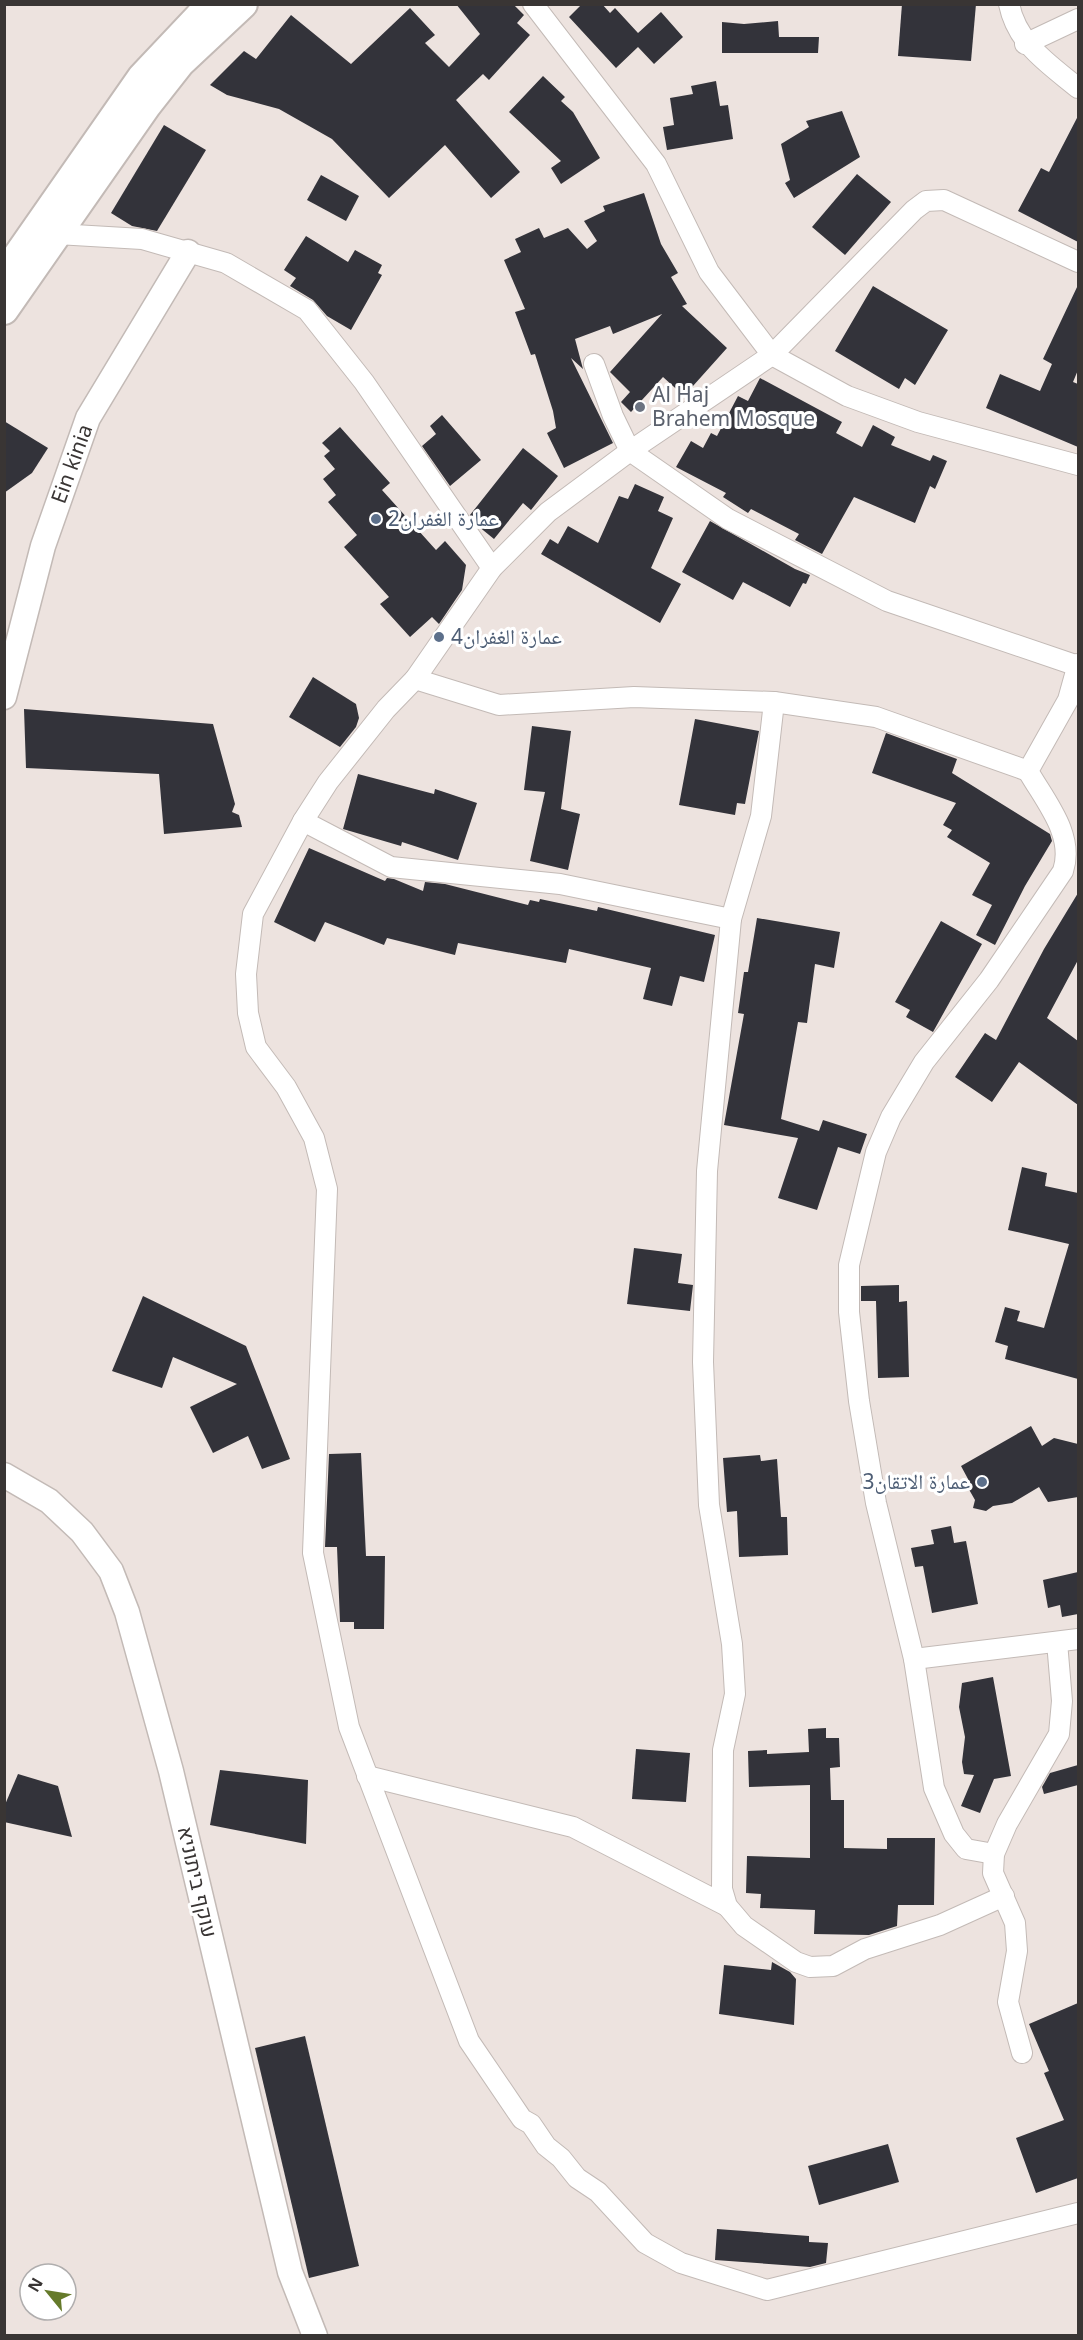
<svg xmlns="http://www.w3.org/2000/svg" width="1083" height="2340" viewBox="0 0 1083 2340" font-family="'Noto Sans','Noto Naskh Arabic',Heebo,sans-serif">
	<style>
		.building { fill: #33333a }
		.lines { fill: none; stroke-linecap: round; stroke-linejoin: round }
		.minor-casing { stroke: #c3bab6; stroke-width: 22 }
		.tertiary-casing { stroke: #c3bab6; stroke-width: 27 }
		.secondary-casing { stroke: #c3bab6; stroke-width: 32 }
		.minor { stroke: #fff; stroke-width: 20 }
		.tertiary { stroke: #fff; stroke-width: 24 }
		.secondary { stroke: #fff; stroke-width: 28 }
		.worship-dot { fill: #6b7280; stroke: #fff; stroke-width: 2 }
		.service-dot { fill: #5c6f8a; stroke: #fff; stroke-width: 2 }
		.labels { text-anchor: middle; stroke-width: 6; stroke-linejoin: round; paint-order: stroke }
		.worship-label { font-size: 21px; fill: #5b616d; stroke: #fff; text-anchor: start }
		.street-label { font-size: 21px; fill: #393534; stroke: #fff }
		.service-label { font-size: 21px; fill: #4e5e75; stroke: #fff; text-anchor: start }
	</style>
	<rect width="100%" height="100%" fill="#ede3df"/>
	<g class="building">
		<path d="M456 4H513L524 15 517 23 530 35 489 80 483 74 456 100 520 172 491 198 445 145 389 198 332 139 279 109 227 95 210 85 244 51 256 59 291 15 351 64 410 8 435 35 425 43 449 67 480 34Z"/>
		<path d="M582 4H602L610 13 615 8 638 33 661 12 683 37 654 64 638 47 616 68 569 17Z"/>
		<path d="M902 4H976L971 61 898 56Z"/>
		<path d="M778 21 779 37H819L818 53H722V22L744 24Z"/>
		<path d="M543 76 565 97 561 101 573 112 600 158 561 184 551 168 561 161 509 112Z"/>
		<path d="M716 81 720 106 728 105 733 139 667 150 663 127 674 125 670 98 693 94 691 86Z"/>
		<path d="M842 111 860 157 794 198 785 183 790 180 781 144 809 127 806 121Z"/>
		<path d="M1078 116V242L1018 211 1041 168 1049 172Z"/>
		<path d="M164 125 206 150 157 231 132 226 111 213Z"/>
		<path d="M857 174 891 202 845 255 812 227Z"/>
		<path d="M321 175 359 196 346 221 307 200Z"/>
		<path d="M644 193 661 244 678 273 671 277 687 304 682 306 727 348 684 396 663 377 631 412 621 402 630 392 610 372 662 314 613 334 610 326 575 339 583 369 571 358 613 443 564 468 547 433 556 428 553 411 535 354 531 355 515 312 525 309 504 260 521 252 515 239 539 228 544 238 568 228 587 249 597 241 584 221 605 211 603 206Z"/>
		<path d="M306 236 348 262 355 250 382 265 378 273 382 275 351 330 327 316 313 300 290 286 296 278 284 270Z"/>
		<path d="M1078 285V370L1073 382 1078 384V447L986 408 1000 374 1040 391 1052 364 1043 359Z"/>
		<path d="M873 286 948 330 915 385 905 378 899 389 835 351Z"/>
		<path d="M760 378 842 422 836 433 862 447 873 425 895 437 891 445 930 461 933 455 947 461 935 489 930 486 915 523 854 497 822 554 795 540 799 534 751 509 748 513 723 497 726 493 676 467 691 441 703 448 711 433 717 436 738 396 748 401Z"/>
		<path d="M442 415 481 460 450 486 422 446 436 434 430 426Z"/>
		<path d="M4 421 48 448 32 473 4 493Z"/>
		<path d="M340 427 390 483 382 490 436 550 445 541 466 565 462 590 439 624 432 617 410 637 380 604 389 597 344 547 357 535 328 502 336 495 323 479 335 469 324 456 330 451 322 443Z"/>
		<path d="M523 448 558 476 531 510 523 503 494 539 478 526 470 515Z"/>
		<path d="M635 484 664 497 658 511 673 518 651 568 681 584 660 623 541 554 550 539 558 544 568 526 598 543 619 496 628 499Z"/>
		<path d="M710 521 795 569 810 575 806 584 803 583 790 607 743 582 733 600 682 572Z"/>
		<path d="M313 677 356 704 359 718 356 727 340 747 289 717Z"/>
		<path d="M24 709 213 724 235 804 232 812 239 815 242 827 164 834 159 774 26 768Z"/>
		<path d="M695 719 759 731 745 804 737 803 735 815 679 805Z"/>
		<path d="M532 726 571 731 561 809 580 814 568 870 530 861 545 792 524 790Z"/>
		<path d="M886 733 957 759 952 773 1050 834 1052 841 1025 886 995 945 976 935 992 905 972 895 990 863 947 837 952 830 943 825 956 803 872 773Z"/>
		<path d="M358 774 434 794 435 789 477 803 458 860 402 842 401 846 343 829Z"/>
		<path d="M309 848 385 881 387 878 394 879 423 891 425 882 445 884 528 905 530 900 539 902 540 899 597 911 598 907 715 935 704 982 680 976 672 1006 643 999 651 968 569 949 566 963 458 943 455 955 387 938 384 945 325 922 315 942 274 922Z"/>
		<path d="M1078 893V960L1047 1018 1078 1041V1105L1019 1062 992 1102 955 1077 985 1033 996 1040 1044 949Z"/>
		<path d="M757 918 840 932 834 968 815 964 807 1023 798 1022 781 1119 819 1131 823 1120 867 1134 860 1154 838 1147 817 1210 778 1198 798 1138 724 1125 744 1014 738 1013 744 972H748Z"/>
		<path d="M941 921 982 944 933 1032 906 1017 910 1010 895 1002Z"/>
		<path d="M1022 1167 1047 1173 1045 1186 1078 1193V1379L1005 1359 1008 1346 995 1342 1005 1307 1020 1311 1017 1321 1044 1328 1069 1244 1008 1230Z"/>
		<path d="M634 1248 682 1254 678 1283 693 1285 690 1311 627 1304Z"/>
		<path d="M899 1285V1302L907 1301 909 1377 878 1378 876 1301H861V1286Z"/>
		<path d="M143 1296 246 1346 290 1459 262 1469 248 1436 213 1453 190 1407 237 1384 173 1357 162 1388 112 1371Z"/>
		<path d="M1031 1426 1042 1446 1054 1438 1078 1444V1497L1048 1502 1039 1487 1012 1503 993 1506 986 1511 973 1508 975 1500 967 1486 968 1479 961 1466Z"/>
		<path d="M361 1453 366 1556H385L384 1629H354V1622H340L337 1547H325L329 1454Z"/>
		<path d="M760 1455 761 1461 777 1459 781 1517H787L788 1555 739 1557 737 1511 727 1512 723 1458Z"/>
		<path d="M951 1526 954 1543 966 1541 978 1604 932 1613 923 1566 915 1567 911 1548 934 1544 931 1530Z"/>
		<path d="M1078 1572V1614L1062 1617 1060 1605 1048 1608 1043 1580Z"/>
		<path d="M993 1677 1011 1776 994 1779 980 1813 961 1806 974 1775 964 1774 962 1762 965 1737 959 1707 962 1683Z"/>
		<path d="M826 1728V1738H839L840 1767 830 1768 831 1800H844V1848L887 1849V1838H935L934 1905H898L897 1926 869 1935 814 1934 815 1910 760 1908 761 1894 746 1893 747 1856 810 1858V1785L749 1787 748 1751 767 1750V1754L809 1752 808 1729Z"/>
		<path d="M636 1749 690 1753 686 1802 632 1799Z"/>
		<path d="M1078 1765V1785L1044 1794 1042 1787 1050 1773Z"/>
		<path d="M220 1770 308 1780 306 1844 210 1825Z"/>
		<path d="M18 1774 58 1786 72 1837 4 1822V1807Z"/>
		<path d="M772 1962 790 1972 796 1979 794 2025 719 2014 724 1965 771 1970Z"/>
		<path d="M1078 2003V2178L1036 2193 1016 2138 1064 2120 1044 2073 1049 2071 1029 2024Z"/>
		<path d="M305 2036 359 2266 309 2278 255 2048Z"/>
		<path d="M888 2144 899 2182 819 2205 808 2166Z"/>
		<path d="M717 2229 809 2236V2242L828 2243 826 2263 810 2267 715 2260Z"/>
	</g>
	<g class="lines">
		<g class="minor-casing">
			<g id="minor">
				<path d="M533 4 656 164 709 272 772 355 847 396 918 422 1078 465"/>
				<path d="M1009 4C1017 44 1049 64 1078 88"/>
				<path d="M1025 44 1078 19"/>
				<path d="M57 234 142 239 226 263 307 310 364 382 492 568"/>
				<path d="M1078 262 944 200 926 201 914 210 772 355 630 451 548 512 492 568 415 679 386 709 328 782 303 821 253 914 246 974 248 1013 256 1047 286 1087 314 1138 327 1189 313 1553 349 1727 469 2041 522 2119 531 2124 546 2146 561 2158 577 2178 598 2192 645 2243 681 2263 767 2290 1078 2213"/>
				<path d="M594 364 613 416 630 451 728 519 887 601 1078 666"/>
				<path d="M415 679 499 705 634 697 774 702 876 717 1028 771"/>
				<path d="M774 702 761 816 731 919 707 1171 703 1362 709 1505 732 1644 735 1694 723 1750 722 1889 727 1906 744 1926 796 1962 810 1967 833 1966 865 1949 940 1925 1004 1896"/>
				<path d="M303 821 391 867 560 884 731 919"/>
				<path d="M914 1659 1078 1639"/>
				<path d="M367 1776 573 1827 727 1906"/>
				<path d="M994 1854 966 1849 954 1834 934 1788 914 1659 876 1503 859 1401 849 1312V1265L876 1152 891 1117 924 1062 989 980 1063 871C1075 835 1045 801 1028 771L1068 700 1078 664"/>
				<path d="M1022 2053 1008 2002 1017 1951 1015 1923 993 1873 994 1854 1007 1824 1059 1734 1062 1701 1057 1642"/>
			</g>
		</g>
		<g class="tertiary-casing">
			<g id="tertiary">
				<path d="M4 697 43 546 88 418 188 252"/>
				<path d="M4 1475 49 1501 82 1532 111 1571 127 1612 171 1771 290 2272 315 2336"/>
			</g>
		</g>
		<g class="secondary-casing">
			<g id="secondary">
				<path d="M4 275 142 77 211 4"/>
				<path d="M4 310 147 105 180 63 243 4"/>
			</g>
		</g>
		<use href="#minor" class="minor"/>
		<use href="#tertiary" class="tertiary"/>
		<use href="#secondary" class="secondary"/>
	</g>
	<circle class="worship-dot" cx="640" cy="407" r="6"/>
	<g class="service-dot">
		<circle cx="376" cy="519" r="6"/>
		<circle cx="439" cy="637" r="6"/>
		<circle cx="982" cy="1482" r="6"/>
	</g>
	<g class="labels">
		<g class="worship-label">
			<text x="652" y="402">Al Haj<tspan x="652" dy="24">Brahem Mosque</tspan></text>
		</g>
		<g class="street-label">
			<text transform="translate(72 464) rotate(-70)" y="7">Ein kinia</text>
			<text transform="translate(197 1882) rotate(77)" y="7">עוקף ביתוניא</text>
		</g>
		<g class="service-label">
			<text x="388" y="526">عمارة الغفران2</text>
			<text x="451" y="644">عمارة الغفران4</text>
			<text x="970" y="1489" text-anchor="end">عمارة الاتقان3</text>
		</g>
	</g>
	<rect width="1083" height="2340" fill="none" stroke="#393534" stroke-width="12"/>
	<g transform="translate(48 2292) rotate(300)"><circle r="28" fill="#ffffff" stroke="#b0aeae" stroke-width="1.5"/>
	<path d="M0-4.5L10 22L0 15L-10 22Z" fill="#657a2a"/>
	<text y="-9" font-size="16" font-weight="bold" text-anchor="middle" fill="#393534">N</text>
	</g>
</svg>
